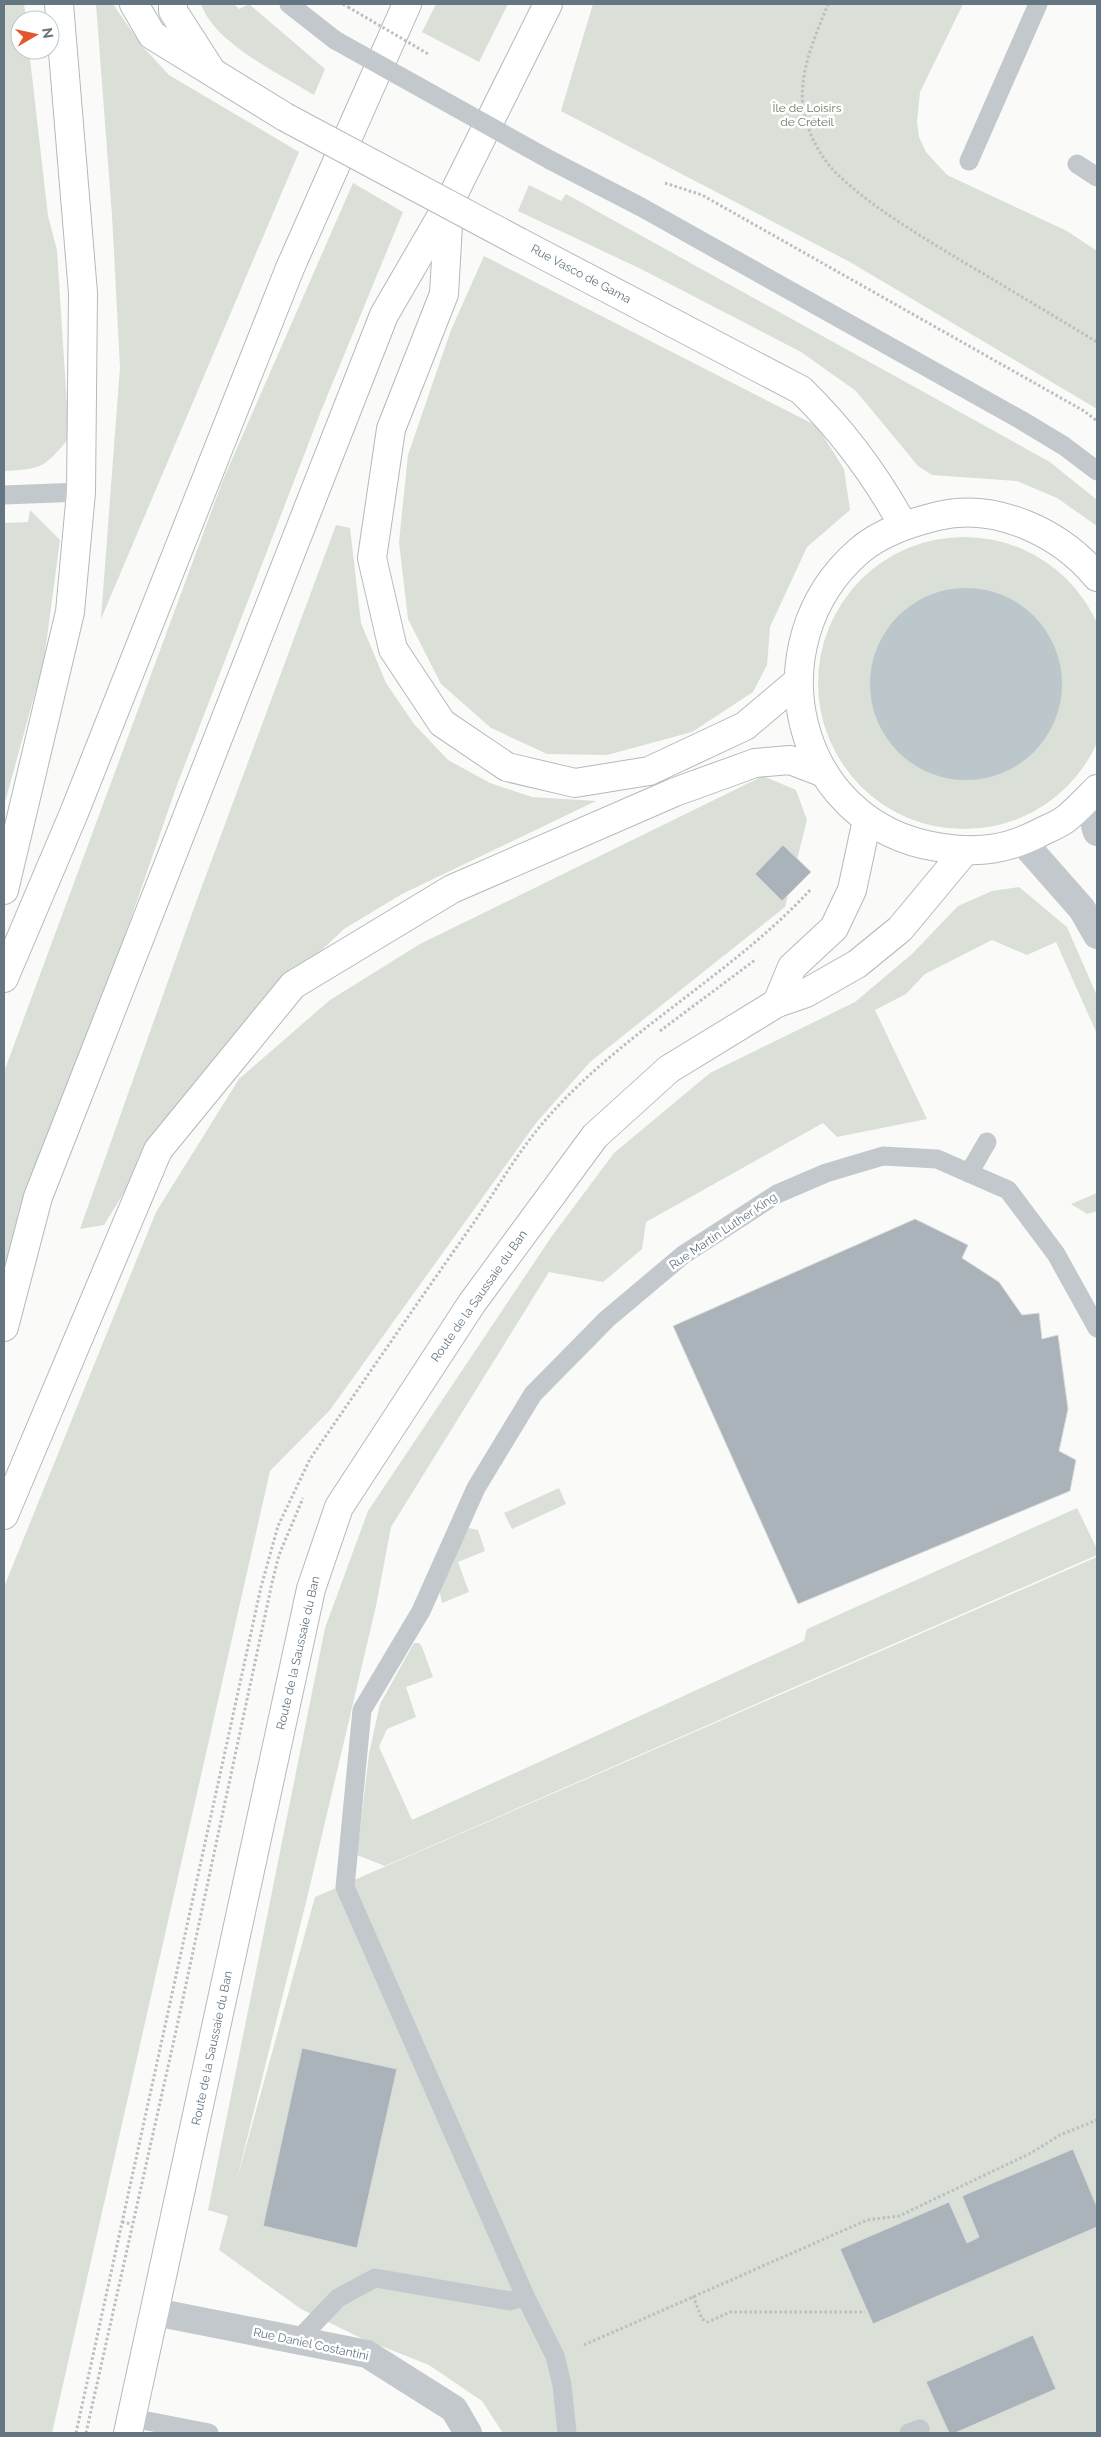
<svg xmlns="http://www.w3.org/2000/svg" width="1101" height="2437" viewBox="0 0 1101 2437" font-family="Raleway,sans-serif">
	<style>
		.green { fill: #dadfd7 }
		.water { fill: #bbc7cb }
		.building { fill: #aab3b9; stroke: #dcdcda }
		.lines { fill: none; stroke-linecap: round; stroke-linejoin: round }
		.secondary-casing { stroke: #b3babf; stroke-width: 30 }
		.trunk-casing { stroke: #b4b9bd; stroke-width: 30 }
		.path { stroke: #bbbfc2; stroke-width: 3; stroke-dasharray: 2.5 2.5; stroke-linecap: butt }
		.service { stroke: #c3c8cc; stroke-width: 19 }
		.minor { stroke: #c3c8cc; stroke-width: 28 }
		.tertiary { stroke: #c3c8cc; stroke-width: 28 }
		.secondary { stroke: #fff; stroke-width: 28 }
		.trunk { stroke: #fff; stroke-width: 28 }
		.secondary-bridge-casing { stroke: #b3babf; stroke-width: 30; stroke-linecap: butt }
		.path-bridge { stroke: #bbbfc2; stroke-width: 3; stroke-dasharray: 2.5 2.5; stroke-linecap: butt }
		.service-bridge { stroke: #c3c8cc; stroke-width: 19 }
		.secondary-bridge { stroke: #fff; stroke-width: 28 }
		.labels { text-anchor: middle; stroke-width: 5; stroke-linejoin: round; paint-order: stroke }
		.park-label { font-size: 12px; fill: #687a64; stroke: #fff }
		.street-label { font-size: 12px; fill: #657683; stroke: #fff }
	</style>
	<rect width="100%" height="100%" fill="#fafaf8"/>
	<g class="green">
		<path d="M4 4H24L26 20H20V50H29L48 216 57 250 69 438C44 468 42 469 4 471Z"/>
		<path d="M96 4H113L142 46 169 75 299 152 101 619 120 367 112 215Z"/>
		<path d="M201 4H234L239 9 249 4 325 69 314 95C279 73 215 44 201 4Z"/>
		<path d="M436 4H508L479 62 422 32Z"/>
		<path d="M593 4H963L920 92 917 122 919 137 926 152 947 175 1067 231 1097 251V409L850 262 561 111Z"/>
		<path d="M353 183 403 212 321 411 177 785 4 1286V1072L223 480Z"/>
		<path d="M529 185 561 201 566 194 1050 462 1097 500V526L1057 498 1017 481 932 475 918 466 856 391 801 352 641 269 518 211Z"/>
		<path d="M484 256 817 426 844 469 850 510 807 547 770 627 767 665 753 692 692 732 607 755 547 754 491 728 441 684 408 619 399 542 408 455 451 330Z"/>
		<path d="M30 510 60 540 44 660 4 806V523L28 522Z"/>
		<path d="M336 525 350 528 361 623 386 683 414 724 448 760 490 783 532 797 596 801 402 894 344 929 274 995 181 1101 104 1225 80 1229 195 905Z"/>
		<circle cx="964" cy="683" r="146"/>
		<path d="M763 776 796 790 807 820 785 907 590 1062 536 1123 330 1410 270 1471 52 2433H4V1587L156 1212 239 1079 330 1000 420 944Z"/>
		<path d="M1019 887 1067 927 1097 996V1034L1056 942 1027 955 992 940 925 974 906 994 875 1010 927 1119 837 1137 823 1123 646 1222 642 1249 603 1282 549 1272 391 1527 376 1606 308 1894 236 2183 315 1897 1097 1557V2433H503L482 2401 429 2365 361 2338 301 2309 219 2250 228 2216 208 2210 325 1628 368 1511 552 1236 614 1153 710 1073 855 1002 912 954 958 906 992 891Z"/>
		<path d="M1097 1193V1211L1087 1214 1071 1204Z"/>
		<path d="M559 1488 566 1504 512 1529 504 1513Z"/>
		<path d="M1077 1508 1097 1549V1555L385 1866 357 1855 369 1754 380 1704 414 1643H419L422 1647 433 1677 406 1687 416 1717 387 1729 379 1747 412 1820 804 1641 807 1629Z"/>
		<path d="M468 1528 478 1530 485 1551 458 1562 469 1592 442 1603 439 1588Z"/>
	</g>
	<circle class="water" cx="966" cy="684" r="96"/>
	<g class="building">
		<path d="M783 845 811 872 782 901 755 874Z"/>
		<path d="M915 1219 968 1245 962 1258 999 1282 1022 1315 1039 1313 1042 1339 1058 1335 1068 1409 1059 1451 1076 1460 1070 1491 798 1604 673 1326Z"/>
		<path d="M302 2048 397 2069 357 2248 263 2226Z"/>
		<path d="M1073 2149 1097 2207V2227L873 2324 840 2249 949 2202 967 2243 979 2237 962 2196Z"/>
		<path d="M1033 2335 1056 2389 955 2433H949L926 2382Z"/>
	</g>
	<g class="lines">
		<g class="secondary-casing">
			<g id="secondary">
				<path d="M134 4 152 35 285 117"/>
				<path d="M173 4V11L209 67"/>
				<path d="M519 242 801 390C841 429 876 476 903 525"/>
				<path d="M1097 577C1061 533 996 502 938 516 910 523 881 532 859 551 752 644 794 824 937 847 979 854 1008 850 1045 830 1052 827 1061 823 1067 818 1078 809 1087 799 1097 789"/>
				<path d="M777 1003 792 967 834 928 852 890 867 820"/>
				<path d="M128 2433 311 1589 339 1507 472 1303 595 1136 669 1069 777 1003 806 993 857 964 900 929 964 852"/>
			</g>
		</g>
		<g class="trunk-casing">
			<g id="trunk">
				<path d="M449 208 444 294 391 429 372 558 393 649 442 723 507 767 575 783 649 771 745 726 797 682"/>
				<path d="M4 890 70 612 81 492 83 293 59 4"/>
				<path d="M4 978 74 813 290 268 407 4"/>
				<path d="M4 1327 38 1197 384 315 449 203 548 4"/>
				<path d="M4 1515 158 1150 293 985 452 889 675 792 755 763 790 760 824 773"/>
			</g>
		</g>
		<g class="path">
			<path d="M343 4 348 7"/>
			<path d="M828 4C814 40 794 81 806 121 811 139 823 160 836 173 871 207 919 235 960 260 1006 287 1052 315 1097 342"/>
			<path d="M665 183 702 195 1084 411 1097 421"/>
			<path d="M660 1031 755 960"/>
			<path d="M122 2222 132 2224"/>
			<path d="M693 2296 702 2319 708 2322 730 2312H865"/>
			<path d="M584 2345 867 2220 899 2216 1031 2153 1060 2135 1097 2120"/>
			<path d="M76 2433 261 1587 278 1526 310 1459C363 1382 416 1305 470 1228 494 1194 515 1156 542 1124 620 1032 730 977 811 889"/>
			<path d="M86 2433 176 2031 272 1583 279 1555 303 1498"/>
		</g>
		<g class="service">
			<path d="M289 4 335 40"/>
			<path d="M550 160 641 207 1021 420 1064 446 1097 471"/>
			<path d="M969 161 1038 4"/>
			<path d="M1077 164 1097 177"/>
			<path d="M4 495 81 492"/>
			<path d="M969 1173 987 1142"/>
			<path d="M525 2296 345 1887 362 1710 421 1611 476 1488 533 1394 607 1319 683 1255 777 1194 826 1173 883 1156 937 1159 1008 1190 1056 1254 1097 1328"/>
			<path d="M298 2340 338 2298 375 2278 510 2301 525 2296 555 2356 562 2385 567 2433"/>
			<path d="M132 2418 209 2433"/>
			<path d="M909 2433 920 2429"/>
		</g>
		<path class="minor" d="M155 2312 367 2354 454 2409 468 2433"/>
		<g class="tertiary">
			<path d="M1097 812 1095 826 1097 832"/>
			<path d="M1023 842 1082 909 1097 935"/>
		</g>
		<use href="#secondary" class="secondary"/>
		<use href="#trunk" class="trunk"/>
		<g class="secondary-bridge-casing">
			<path id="secondary-bridge" d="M285 117 519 242"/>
		</g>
		<path class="path-bridge" d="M348 7 430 55"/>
		<path class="service-bridge" d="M335 40 550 160"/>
		<use href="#secondary-bridge" class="secondary-bridge"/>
	</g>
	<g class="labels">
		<g class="park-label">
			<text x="807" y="112">Île de Loisirs<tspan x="807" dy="14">de Créteil</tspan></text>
		</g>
		<g class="street-label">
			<text transform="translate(581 274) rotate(28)" y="4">Rue Vasco de Gama</text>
			<text transform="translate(723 1231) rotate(-34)" y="4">Rue Martin Luther King</text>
			<text transform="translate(479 1296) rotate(-55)" y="4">Route de la Saussaie du Ban</text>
			<text transform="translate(298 1653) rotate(-77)" y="4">Route de la Saussaie du Ban</text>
			<text transform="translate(212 2048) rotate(-78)" y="4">Route de la Saussaie du Ban</text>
			<text transform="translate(311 2344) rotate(12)" y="4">Rue Daniel Costantini</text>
		</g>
	</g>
	<rect width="1101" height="2437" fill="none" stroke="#657683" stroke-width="10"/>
	<g transform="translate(35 35) rotate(81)"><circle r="24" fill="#ffffff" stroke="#c1c8cd"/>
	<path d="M0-4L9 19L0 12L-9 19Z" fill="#e4572e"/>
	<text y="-8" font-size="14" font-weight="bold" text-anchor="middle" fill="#657683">N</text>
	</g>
</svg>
